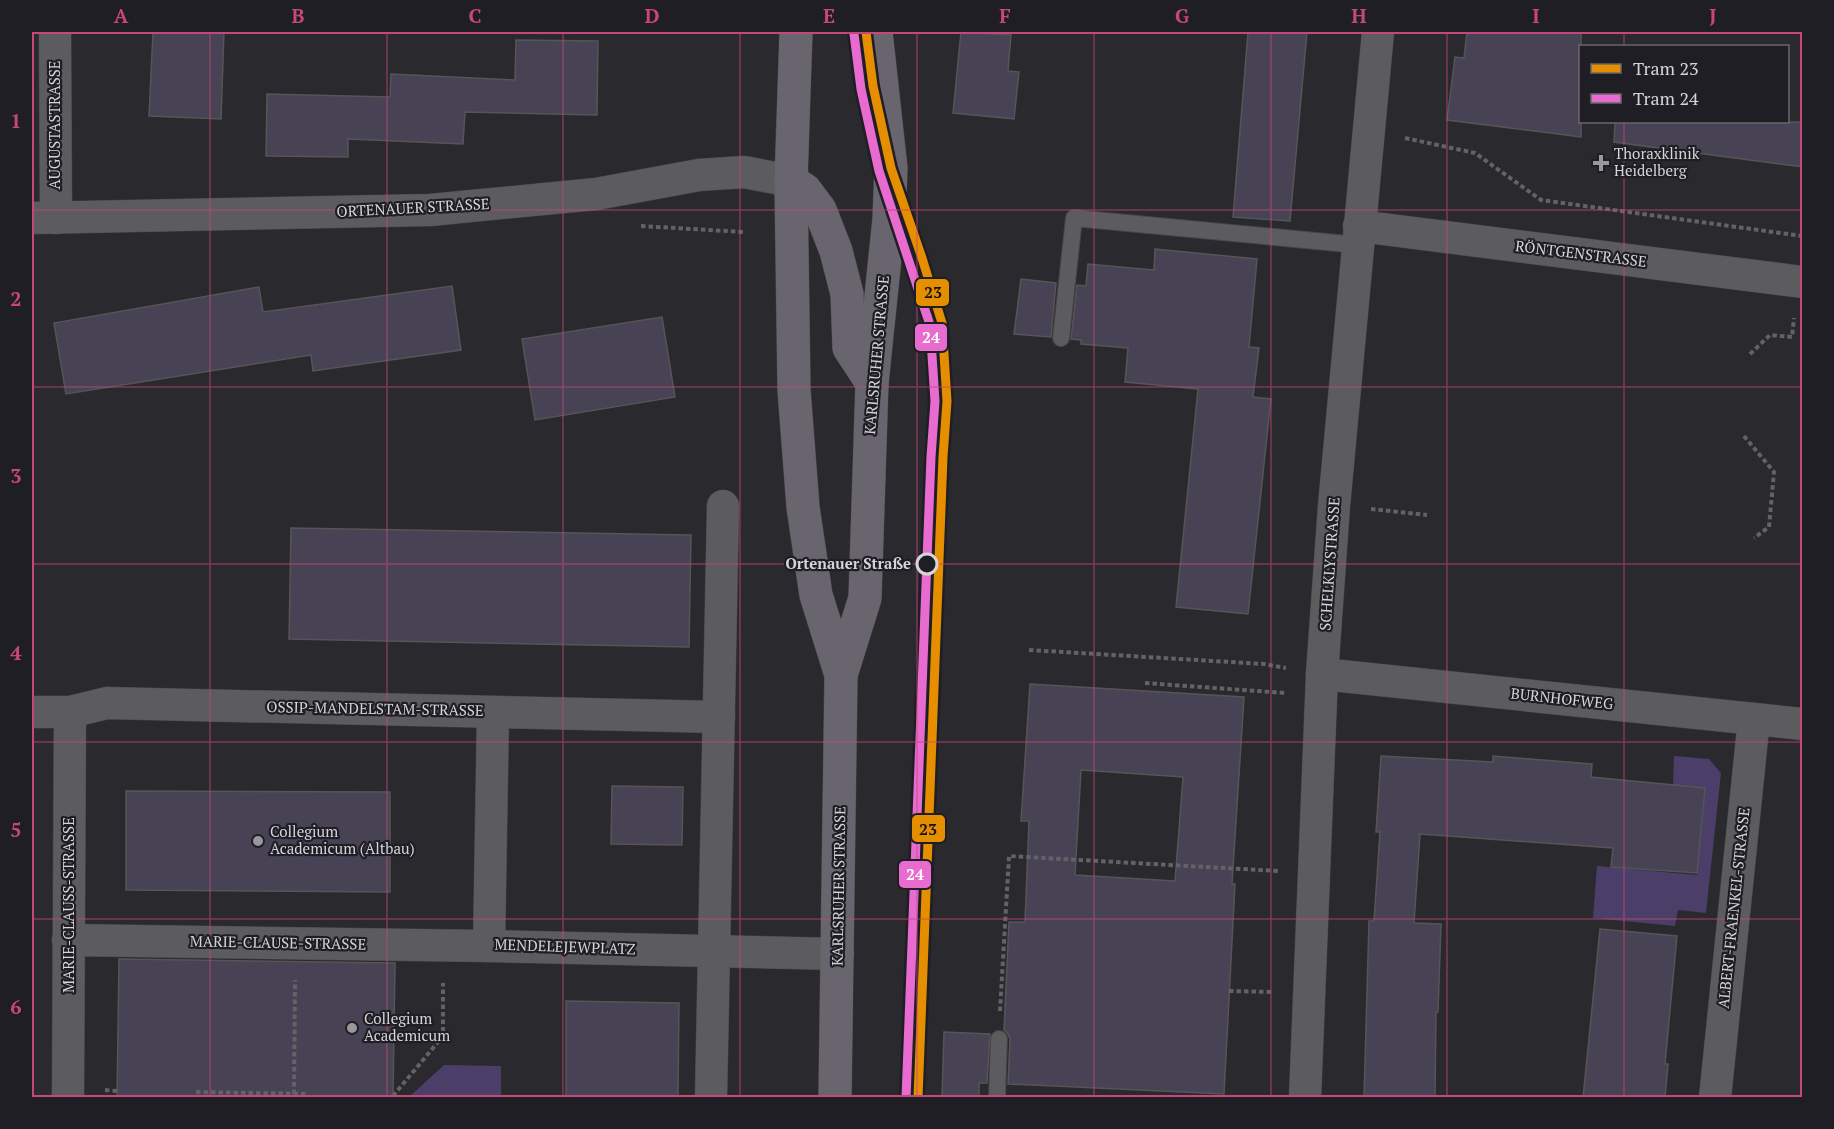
<svg xmlns="http://www.w3.org/2000/svg" width="1834" height="1129" viewBox="0 0 1834 1129" font-family="'PT Serif',serif">
	<style>
		.green { fill: #4b3f69 }
		.building { fill: #484354; stroke: #555558; stroke-width: 1.5; fill-rule: evenodd }
		.lines { fill: none; stroke-linecap: round; stroke-linejoin: round }
		.lane-casing { stroke: #454548; stroke-width: 18 }
		.street-casing { stroke: #454548; stroke-width: 33 }
		.primary-casing { stroke: #454548; stroke-width: 34 }
		.path { stroke: #636265; stroke-width: 4; stroke-dasharray: 4.5 3; stroke-linecap: butt }
		.lane { stroke: #5c5c5e; stroke-width: 16 }
		.street { stroke: #5c5c5e; stroke-width: 32 }
		.primary { stroke: #68656e; stroke-width: 33 }
		.tram-1-casing { stroke: #201e25; stroke-width: 14 }
		.tram-2-casing { stroke: #201e25; stroke-width: 14 }
		.tram-1 { stroke: #e48e00; stroke-width: 9 }
		.tram-2 { stroke: #e86ccf; stroke-width: 9 }
		.grid { fill: none; stroke: #c7477a; stroke-width: 1.5; stroke-opacity: 0.55 }
		.poi-dot { fill: #99989c; stroke: #201e25; stroke-width: 2 }
		.stop-dot { fill: #201e25; stroke: #d5d4d8; stroke-width: 3 }
		.labels { text-anchor: middle; stroke-width: 4.5; stroke-linejoin: round; paint-order: stroke }
		.street-label { font-size: 15px; fill: #d5d4d8; stroke: #201e25 }
		.poi-label { font-size: 15px; fill: #d5d4d8; stroke: #201e25; text-anchor: start }
		.stop-label { font-size: 15px; font-weight: bold; fill: #d5d4d8; stroke: #201e25; text-anchor: end }
		.line-badge { stroke: #201e25; stroke-width: 2 }
		.badge-label { font-size: 16px; text-anchor: middle; font-weight: bold; fill: #fff }
		.pale-badge-label { font-size: 16px; text-anchor: middle; font-weight: bold; fill: #111 }
		.neatline { fill: none; stroke: #c7477a; stroke-width: 2 }
		.grid-label { font-size: 20px; text-anchor: middle; font-weight: bold; fill: #c7477a }
	</style>
	<rect width="100%" height="100%" fill="#2a292d"/>
	<g class="green">
		<path d="M1674 756 1709 759 1721 773 1706 913 1678 910 1675 926 1593 918 1597 866 1697 875 1705 789 1673 785Z"/>
		<path d="M444 1065 501 1066V1097H409Z"/>
	</g>
	<g class="building">
		<path d="M153 32H224L221 119 149 116Z"/>
		<path d="M961 32 1011 35 1008 71 1019 72 1014 119 953 113Z"/>
		<path d="M1248 32H1307L1290 221 1233 217Z"/>
		<path d="M1467 32H1581V137L1447 120 1455 57 1464 58Z"/>
		<path d="M516 40 598 41 597 115 465 112 463 144 348 139V157L266 156 267 94 390 97 391 74 515 80Z"/>
		<path d="M1615 122H1803V167L1614 142Z"/>
		<path d="M1155 249 1257 259 1249 347 1259 348 1253 397 1271 399 1248 614 1176 607 1198 389 1125 382 1128 348 1081 344V340L1071 339 1077 285 1086 286 1088 264 1154 270Z"/>
		<path d="M1021 279 1056 283 1051 337 1014 334Z"/>
		<path d="M452 286 461 350 313 371 311 355 66 394 54 323 259 287 263 312Z"/>
		<path d="M662 317 675 397 535 420 522 339Z"/>
		<path d="M291 528 691 535 689 647 289 639Z"/>
		<path d="M1030 684 1244 697 1232 884H1235L1224 1094 1008 1084 1010 1039 1008 1034 1004 1030 1009 922H1025L1029 821H1021ZM1081 770 1183 777 1175 881 1075 875Z"/>
		<path d="M1381 756 1493 762V756L1592 764 1591 777 1705 788 1697 873 1611 867 1613 848 1420 834 1414 923 1441 924 1438 1012H1436L1435 1098H1364L1369 921H1374L1380 832H1376Z"/>
		<path d="M612 786 683 787 682 845 611 844Z"/>
		<path d="M126 791 390 792V892L126 890Z"/>
		<path d="M1600 929 1677 936 1665 1064H1668L1665 1098H1583Z"/>
		<path d="M119 959 395 963 393 1098H117Z"/>
		<path d="M566 1001 679 1003 678 1098H566Z"/>
		<path d="M944 1032 990 1034 987 1083H979V1098H942Z"/>
	</g>
	<g class="lines">
		<g class="lane-casing">
			<g id="lane">
				<path d="M1061 338 1074 218 1358 245"/>
				<path d="M997 1098 999 1039"/>
			</g>
		</g>
		<g class="street-casing">
			<g id="street">
				<path d="M55 32 56 218"/>
				<path d="M32 218 430 210 596 194 699 175 744 172 791 181"/>
				<path d="M1359 226 1802 282"/>
				<path d="M1322 674 1802 724"/>
				<path d="M32 712H70L107 703 719 717"/>
				<path d="M493 712 489 946 838 954"/>
				<path d="M68 940 489 946"/>
				<path d="M68 1098 70 712"/>
				<path d="M711 1098 723 506"/>
				<path d="M1305 1098 1322 674 1334 506 1378 32"/>
				<path d="M1715 1098 1754 719"/>
			</g>
		</g>
		<g class="primary-casing">
			<g id="primary">
				<path d="M796 32 791 181 794 390 803 507 816 595 841 675 835 1098"/>
				<path d="M791 181 805 190 820 210 836 251 847 294 849 348 872 383"/>
				<path d="M841 675 865 598 872 383 889 219 891 168 876 32"/>
			</g>
		</g>
		<g class="path">
			<path d="M1405 138 1475 153 1541 200 1802 236"/>
			<path d="M641 226 743 232"/>
			<path d="M1750 354 1770 335 1792 337 1794 318"/>
			<path d="M1744 436 1774 472 1769 527 1754 538"/>
			<path d="M1371 509 1427 515"/>
			<path d="M1029 650 1264 664 1286 668"/>
			<path d="M1145 683 1285 693"/>
			<path d="M1229 991 1273 992"/>
			<path d="M1000 1011 1009 856 1278 871"/>
			<path d="M105 1090 117 1091"/>
			<path d="M196 1092 308 1094"/>
			<path d="M294 1094 295 980"/>
			<path d="M393 1096 443 1036V983"/>
		</g>
		<use href="#lane" class="lane"/>
		<use href="#street" class="street"/>
		<use href="#primary" class="primary"/>
		<g class="tram-1-casing">
			<path id="tram-1" d="M866 32 873 86 891 168 922 258 942 323 947 401 943 457 918 1098"/>
		</g>
		<g class="tram-2-casing">
			<path id="tram-2" d="M854 34 861 89 879 171 930 325 935 401 931 457 906 1098"/>
		</g>
		<use href="#tram-1" class="tram-1"/>
		<use href="#tram-2" class="tram-2"/>
	</g>
	<path class="grid" d="M210 32V1098M387 32V1098M563 32V1098M740 32V1098M917 32V1098M1094 32V1098M1271 32V1098M1447 32V1098M1624 32V46M1624 122V1098M32 210H1802M32 387H1802M32 564H1802M32 742H1802M32 919H1802"/>
	<g class="poi-dot">
		<path d="M1598 154h6v6h6v6h-6v6h-6v-6h-6v-6h6z"/>
		<circle cx="258" cy="841" r="6"/>
		<circle cx="352" cy="1028" r="6"/>
	</g>
	<circle class="stop-dot" cx="927" cy="564" r="10"/>
	<g class="labels">
		<g class="street-label">
			<text transform="translate(55 125) rotate(-90)" y="5">AUGUSTASTRASSE</text>
			<text transform="translate(413 208) rotate(-3)" y="5">ORTENAUER STRASSE</text>
			<text transform="translate(1581 254) rotate(7)" y="5">RÖNTGENSTRASSE</text>
			<text transform="translate(877 355) rotate(-85)" y="5">KARLSRUHER STRASSE</text>
			<text transform="translate(1330 564) rotate(-86)" y="5">SCHELKLYSTRASSE</text>
			<text transform="translate(1562 699) rotate(6)" y="5">BURNHOFWEG</text>
			<text transform="translate(375 709) rotate(1)" y="5">OSSIP-MANDELSTAM-STRASSE</text>
			<text transform="translate(839 886) rotate(-89)" y="5">KARLSRUHER STRASSE</text>
			<text transform="translate(69 905) rotate(-90)" y="5">MARIE-CLAUSS-STRASSE</text>
			<text transform="translate(1734 908) rotate(-84)" y="5">ALBERT-FRAENKEL-STRASSE</text>
			<text transform="translate(278 943) rotate(1)" y="5">MARIE-CLAUSE-STRASSE</text>
			<text transform="translate(565 947) rotate(2)" y="5">MENDELEJEWPLATZ</text>
		</g>
		<g class="poi-label">
			<text x="1614" y="159">Thoraxklinik<tspan x="1614" dy="17">Heidelberg</tspan></text>
			<text x="270" y="837">Collegium<tspan x="270" dy="17">Academicum (Altbau)</tspan></text>
			<text x="364" y="1024">Collegium<tspan x="364" dy="17">Academicum</tspan></text>
		</g>
		<g class="stop-label">
			<text x="911" y="569">Ortenauer Straße</text>
		</g>
	</g>
	<g class="line-badge">
		<rect x="915" y="278" width="35" height="29" rx="6" fill="#e48e00"/>
		<rect x="914" y="323" width="34" height="29" rx="6" fill="#e86ccf"/>
		<rect x="911" y="814" width="35" height="29" rx="6" fill="#e48e00"/>
		<rect x="898" y="860" width="34" height="29" rx="6" fill="#e86ccf"/>
	</g>
	<g class="badge-label">
		<text x="931" y="343">24</text>
		<text x="915" y="880">24</text>
	</g>
	<g class="pale-badge-label">
		<text x="933" y="298">23</text>
		<text x="928" y="835">23</text>
	</g>
	<rect width="1834" height="1129" fill="none" stroke="#201e25" stroke-width="66"/>
	<rect x="1579" y="45" width="210" height="78" fill="#201e25" stroke="#68676d" stroke-width="1.5"/>
	<rect x="1591" y="64" width="30" height="9" fill="#e48e00" stroke="#68676d" stroke-width="1.5"/>
	<text x="1633" y="75" font-size="18" fill="#d5d4d8">Tram 23</text>
	<rect x="1591" y="94" width="30" height="9" fill="#e86ccf" stroke="#68676d" stroke-width="1.5"/>
	<text x="1633" y="105" font-size="18" fill="#d5d4d8">Tram 24</text>
	<rect x="33" y="33" width="1768" height="1063" class="neatline"/>
	<g class="grid-label">
		<text x="121" y="23">A</text>
		<text x="298" y="23">B</text>
		<text x="475" y="23">C</text>
		<text x="652" y="23">D</text>
		<text x="829" y="23">E</text>
		<text x="1005" y="23">F</text>
		<text x="1182" y="23">G</text>
		<text x="1359" y="23">H</text>
		<text x="1536" y="23">I</text>
		<text x="1713" y="23">J</text>
		<text x="16" y="128">1</text>
		<text x="16" y="306">2</text>
		<text x="16" y="483">3</text>
		<text x="16" y="660">4</text>
		<text x="16" y="837">5</text>
		<text x="16" y="1014">6</text>
	</g>
</svg>
